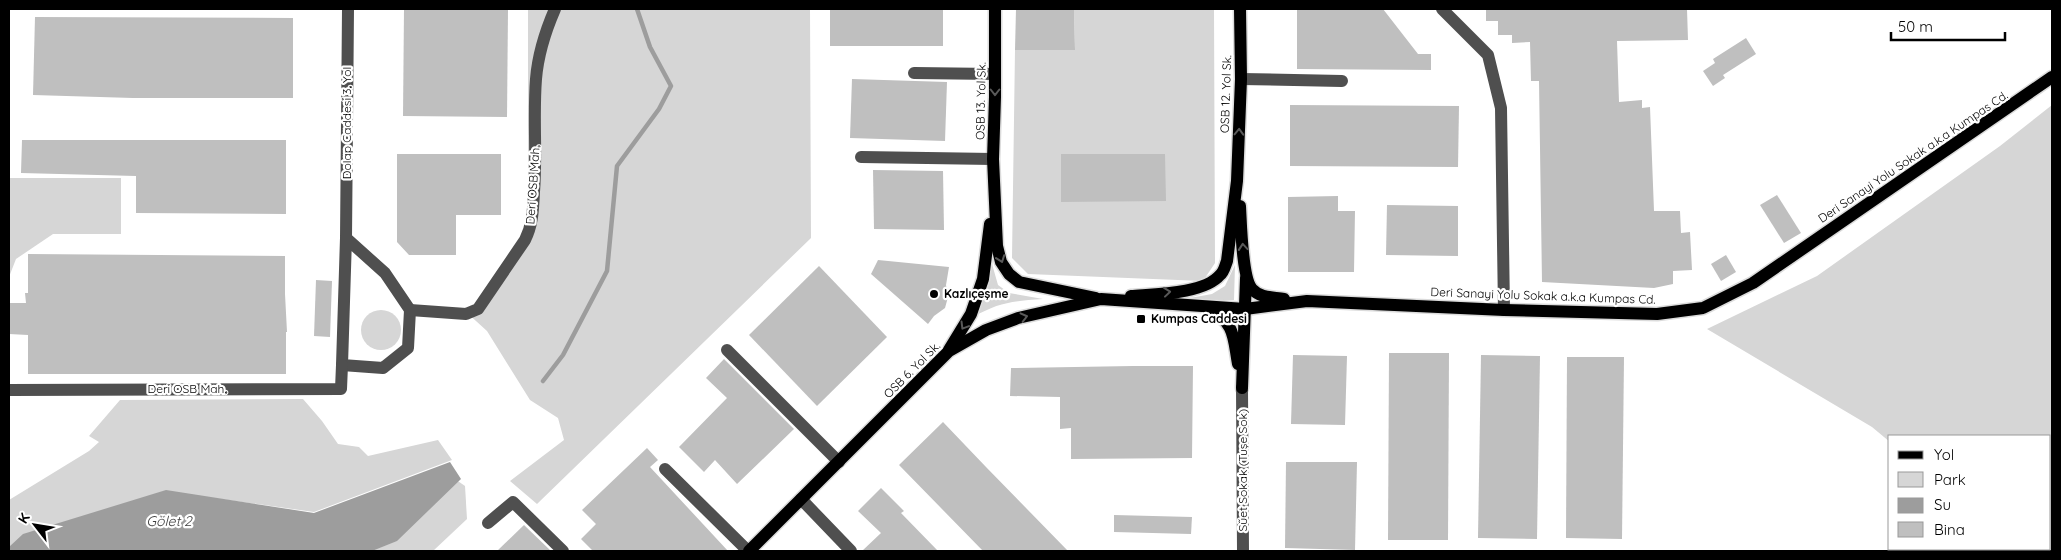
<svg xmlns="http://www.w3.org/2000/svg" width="2061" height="560" viewBox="0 0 2061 560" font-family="Quicksand,sans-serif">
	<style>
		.green { fill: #d6d6d6 }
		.water { fill: #9d9d9d }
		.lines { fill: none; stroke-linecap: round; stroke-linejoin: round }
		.stream { stroke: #9d9d9d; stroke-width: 4.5 }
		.building { fill: #bfbfbf }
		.major-casing { stroke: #dbdbdb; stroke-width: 15 }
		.minor { stroke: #4f4f4f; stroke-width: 12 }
		.major { stroke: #000; stroke-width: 12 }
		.oneway { stroke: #595959 }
		.poi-dot { fill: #000; stroke: #fff; stroke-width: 2 }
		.labels { text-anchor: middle; stroke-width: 4.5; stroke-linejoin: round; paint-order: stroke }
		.street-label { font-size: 12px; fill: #000; stroke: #fff }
		.poi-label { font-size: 12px; font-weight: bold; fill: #000; stroke: #fff; text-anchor: start }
		.water-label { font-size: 14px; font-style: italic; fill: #3e3e3e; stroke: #fff }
	</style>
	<rect width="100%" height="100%" fill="#fff"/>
	<g class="green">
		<path d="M528 9H810L811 238 537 504 510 481 564 440 558 418 530 400 487 331 465 311 482 305 528 233Z"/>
		<path d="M1074 9H1214L1215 263 1203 281 1028 274 1012 258 1015 50H1075Z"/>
		<path d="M2052 105V551H2017L2014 549H2050V436H1890V442L1872 427 1707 329 1817 276 2000 146Z"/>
		<path d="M9 178H121V234H53L16 259 9 277Z"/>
		<path d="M992 264 998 285 1009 293 1043 299C1013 301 999 302 973 317 986 299 989 286 992 264Z"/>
		<path d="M1235 265 1234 300H1179L1212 294 1225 286Z"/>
		<circle cx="381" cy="330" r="20"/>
		<path d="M303 399 322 421 338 444 359 447 368 456 438 440 452 460 314 512 164 491 9 551V500L89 451 99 442 89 436 120 400Z"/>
		<path d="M452 477 465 486 467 519 433 551H361Z"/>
	</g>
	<path class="water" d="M450 462 461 479 397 541 372 551H9V547L23 534 166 490 314 513Z"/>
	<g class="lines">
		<path class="stream" d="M543 381 563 355 607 271 617 166 659 109 671 86 650 47 637 9"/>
	</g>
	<g class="building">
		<path d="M404 9H508L507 117 403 116Z"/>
		<rect x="830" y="9" width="113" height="37"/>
		<path d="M1016 9H1074L1075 50H1015Z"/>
		<path d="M1297 9H1383L1418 54H1431V70L1297 69Z"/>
		<path d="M1486 9H1687L1688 40 1617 41 1619 102 1642 100V108L1650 107 1654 211H1680L1681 233 1690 232 1692 270 1673 271V284L1654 288 1542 282 1539 81H1531L1530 42 1512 43V35H1498V21H1486Z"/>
		<path d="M35 17 293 18V98H133L33 95Z"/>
		<path d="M1746 38 1756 54 1723 75 1725 78 1713 86 1703 71 1715 63 1713 59Z"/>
		<path d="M852 79 947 82 945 141 850 138Z"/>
		<path d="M1290 105 1459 106 1458 167 1290 166Z"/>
		<path d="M22 140H286V214L136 213V176L21 173Z"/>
		<path d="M397 154H501V215H456V255H409L397 242Z"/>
		<path d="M1061 154H1165L1166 201 1061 202Z"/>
		<path d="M873 170 943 171 944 230 874 229Z"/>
		<path d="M1777 195 1801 233 1784 243 1760 205Z"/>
		<path d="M1338 196V211H1355L1354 272H1288V197Z"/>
		<path d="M1387 205 1458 206V256L1386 255Z"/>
		<path d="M28 254 285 256V294L287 332H286V374H28V335L9 334V303H26L25 293H28Z"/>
		<path d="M1726 255 1736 272 1721 281 1711 264Z"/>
		<path d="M878 260 949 267 946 285 948 297 945 308 934 316 928 324 871 274Z"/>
		<path d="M819 266 887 337 817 406 749 335Z"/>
		<path d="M316 280 332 281 330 337 314 336Z"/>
		<path d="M1389 353H1449L1448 540H1388Z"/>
		<path d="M1293 355 1347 356 1345 425 1291 424Z"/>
		<path d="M1481 355 1540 356 1537 539 1478 538Z"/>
		<path d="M1567 357H1624L1622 539 1566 538Z"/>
		<path d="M724 359 794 429 737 484 715 460 704 472 679 447 727 398 706 378Z"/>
		<path d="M1133 366H1193L1192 458 1071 459V428L1060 429V397L1010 396 1011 368Z"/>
		<path d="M943 422 986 467 1068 551H983L899 465Z"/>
		<path d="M647 448 658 460 650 467 728 551H593L581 539 596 524 582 510Z"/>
		<path d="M1286 462H1357L1355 550 1285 548Z"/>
		<path d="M881 488 904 511 901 513 938 551H862L881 533 858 511Z"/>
		<path d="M1114 515 1192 517 1191 534 1114 532Z"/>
		<path d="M524 525 551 551H497Z"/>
	</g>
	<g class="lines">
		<g class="major-casing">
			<g id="major">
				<path d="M995 9V97L993 159 997 246 1001 262 1009 274 1019 282 1096 298"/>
				<path d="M1240 206C1241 223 1242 278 1252 289 1260 298 1273 297 1284 299"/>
				<path d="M1131 296C1155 294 1204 294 1220 275 1224 272 1225 266 1227 261L1237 181 1241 79 1240 9"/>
				<path d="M1208 309C1236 323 1233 337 1238 364"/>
				<path d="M949 350 971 314 983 279 990 224"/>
				<path d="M1242 388 1246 278"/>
				<path d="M749 551 949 351 986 330 1018 318 1101 299 1245 309 1307 301 1504 310 1657 314 1703 308 1753 283 2052 77"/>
			</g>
		</g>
		<g class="minor">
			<path d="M1442 9 1488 55 1501 108 1504 310"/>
			<path d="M914 73 995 74"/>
			<path d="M1241 79 1342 81"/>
			<path d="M861 157 993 159"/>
			<path d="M346 238 385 273 410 310 408 348 383 368 342 365 346 238 348 9"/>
			<path d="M410 310 466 314 478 309 525 240C533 224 533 209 534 192 537 154 533 116 536 79 538 54 545 32 555 9"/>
			<path d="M727 350 839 462"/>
			<path d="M1242 388 1243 551"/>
			<path d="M9 390 341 389 342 365"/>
			<path d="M665 469 748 551"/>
			<path d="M801 499 851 551"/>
			<path d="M488 523 513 502 563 551"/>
		</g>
		<use href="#major" class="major"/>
	</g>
	<defs><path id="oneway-chevron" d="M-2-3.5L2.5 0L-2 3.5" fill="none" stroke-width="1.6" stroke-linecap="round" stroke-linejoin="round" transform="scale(1.25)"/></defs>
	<g class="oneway">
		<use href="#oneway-chevron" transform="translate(995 92) rotate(90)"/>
		<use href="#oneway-chevron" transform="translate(1239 132) rotate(-88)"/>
		<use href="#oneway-chevron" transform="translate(1243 247) rotate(-95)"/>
		<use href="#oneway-chevron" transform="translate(1001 259) rotate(70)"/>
		<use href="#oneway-chevron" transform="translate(1167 292) rotate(-6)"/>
		<use href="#oneway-chevron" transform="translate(1024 317) rotate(-14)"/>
		<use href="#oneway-chevron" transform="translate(964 326) rotate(121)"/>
	</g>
	<g class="poi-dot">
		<circle cx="934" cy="294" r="5"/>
		<rect x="1136" y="314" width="10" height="10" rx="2.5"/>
	</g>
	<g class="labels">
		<g class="street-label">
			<text transform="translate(1226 94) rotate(-88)" y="4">OSB 12. Yol Sk.</text>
			<text transform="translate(981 101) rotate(-89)" y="4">OSB 13. Yol Sk.</text>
			<text transform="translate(347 123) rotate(-90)" y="4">Dolap Caddesi 3. Yol</text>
			<text transform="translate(1913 157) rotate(-34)" y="4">Deri Sanayi Yolu Sokak a.k.a Kumpas Cd.</text>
			<text transform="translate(533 185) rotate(-86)" y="4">Deri OSB Mah.</text>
			<text transform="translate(1543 296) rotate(2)" y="4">Deri Sanayi Yolu Sokak a.k.a Kumpas Cd.</text>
			<text transform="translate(912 370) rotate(-45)" y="4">OSB 6. Yol Sk.</text>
			<text x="187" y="393">Deri OSB Mah.</text>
			<text transform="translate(1243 470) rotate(-90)" y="4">Süet Sokak (Tuşe Sok)</text>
		</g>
		<g class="poi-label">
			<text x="944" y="298">Kazlıçeşme</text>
			<text x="1151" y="323">Kumpas Caddesi</text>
		</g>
		<g class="water-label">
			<text x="169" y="526">Gölet 2</text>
		</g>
	</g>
	<rect width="2061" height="560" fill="none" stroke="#000000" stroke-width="20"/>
	<rect x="1888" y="435" width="162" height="115" fill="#ffffff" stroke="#999999"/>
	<rect x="1898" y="451" width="25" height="8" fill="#000000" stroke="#999999"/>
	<text x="1934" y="460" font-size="15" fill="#000000">Yol</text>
	<rect x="1898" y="472" width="25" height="15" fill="#d6d6d6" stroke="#999999"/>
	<text x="1934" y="485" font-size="15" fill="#000000">Park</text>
	<rect x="1898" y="498" width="25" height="15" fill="#9d9d9d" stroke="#999999"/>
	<text x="1934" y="510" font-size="15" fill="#000000">Su</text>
	<rect x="1898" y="522" width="25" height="15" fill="#bfbfbf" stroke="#999999"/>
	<text x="1934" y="535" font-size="15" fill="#000000">Bina</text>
	<g transform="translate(35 525) rotate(301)" stroke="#ffffff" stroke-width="4" paint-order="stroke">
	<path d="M0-4L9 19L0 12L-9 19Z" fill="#000000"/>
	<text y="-8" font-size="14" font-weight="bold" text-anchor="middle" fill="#000000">K</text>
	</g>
	<path d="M1891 32v8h114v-8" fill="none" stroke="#000000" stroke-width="2.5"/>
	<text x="1898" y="32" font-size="15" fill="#000000" stroke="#ffffff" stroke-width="4" paint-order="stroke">50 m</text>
</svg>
